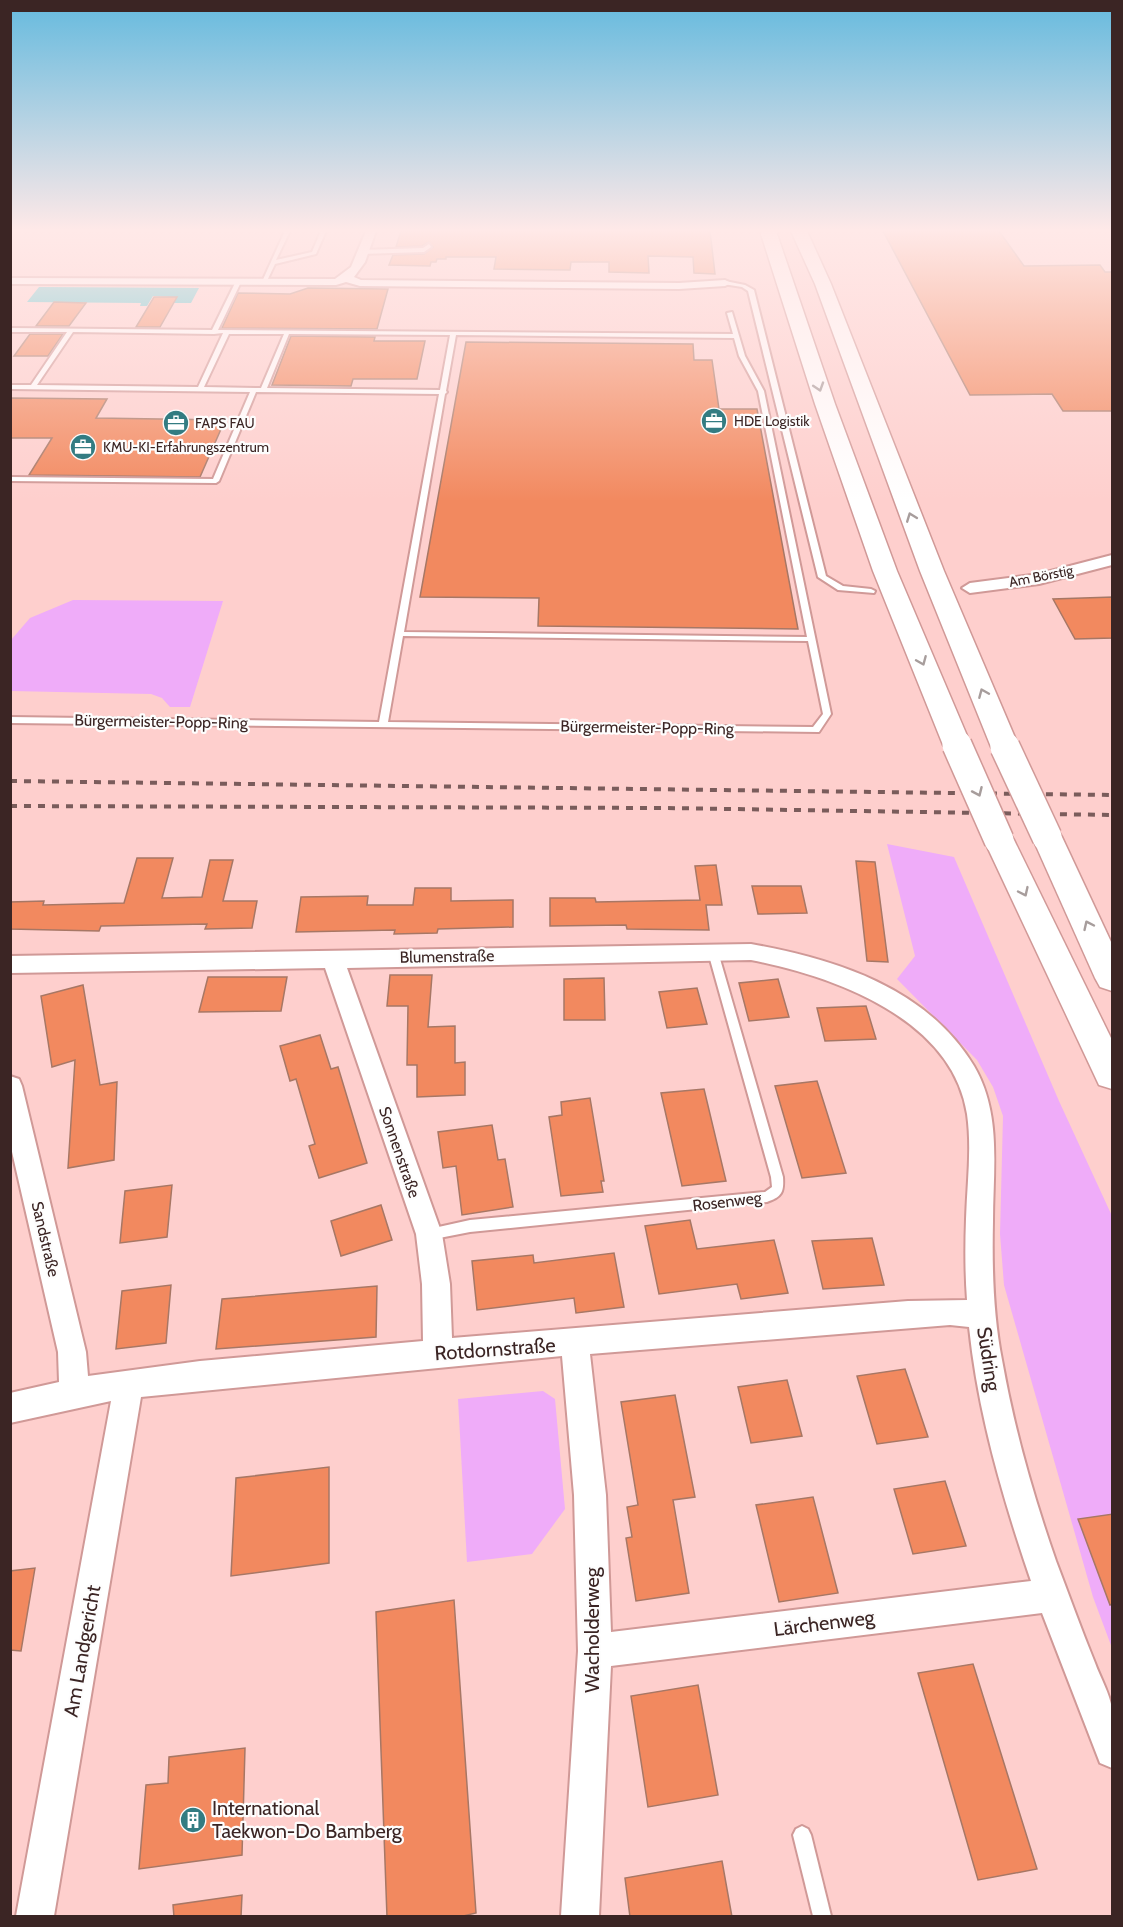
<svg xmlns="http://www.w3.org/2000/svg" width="1123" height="1927" viewBox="0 0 1123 1927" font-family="Cabin,sans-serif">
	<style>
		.green { fill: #efacf9 }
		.water { fill: #41c4ce }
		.building { fill: #f2895f; stroke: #a77765; stroke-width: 1.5 }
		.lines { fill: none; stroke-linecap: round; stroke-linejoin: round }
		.lane-casing { stroke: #d09997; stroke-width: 4 }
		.street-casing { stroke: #d09997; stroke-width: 4 }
		.highway-casing { stroke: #d09997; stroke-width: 3 }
		.lane { fill: #fff; fill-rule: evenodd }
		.street { fill: #fff; fill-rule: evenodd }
		.highway { fill: #fff; fill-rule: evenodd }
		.rail { stroke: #7a5c5b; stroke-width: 4; stroke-dasharray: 7 7; stroke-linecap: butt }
		.highway-bridge-casing { stroke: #d09997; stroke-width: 32; stroke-linecap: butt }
		.highway-bridge { stroke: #fff; stroke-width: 29 }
		.oneway { stroke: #a79d9c }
		.labels { text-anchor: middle; stroke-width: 4.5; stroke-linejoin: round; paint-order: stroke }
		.far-poi-label { font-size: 14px; fill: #3b2524; stroke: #fdfdfd; text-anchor: start }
		.far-street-label { font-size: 14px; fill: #3b2524; stroke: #fdfdfd }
		.street-label { font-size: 16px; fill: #3b2524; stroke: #fdfdfd }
		.near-street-label { font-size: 20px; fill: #3b2524; stroke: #fdfdfd }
		.near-poi-label { font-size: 20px; fill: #3b2524; stroke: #fdfdfd; text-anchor: start }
	</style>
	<rect width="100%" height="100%" fill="#fecfcd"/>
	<g class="green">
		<path d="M73 600 223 601 190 707H170L162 698 151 694 11 691V640L30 618Z"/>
		<path d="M887 844 954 857 1059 1101 1112 1216V1648L1093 1597 1004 1285 1000 1234 1003 1116 993 1087 977 1060 897 979 915 956Z"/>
		<path d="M543 1391 555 1399 565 1509 532 1554 467 1562 458 1399Z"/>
	</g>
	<path class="water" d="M39 287 199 288 191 303H174L176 297 153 296 147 306H140L141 303 27 302Z"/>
	<g class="building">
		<path d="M401 231H710L715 274 694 273 693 257 648 256 649 273 609 272V262H571L570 270 494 269 496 257H446V259H437L436 262H431L430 266 389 265 393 255 424 254 433 247 429 242 422 246 396 247Z"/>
		<path d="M883 231H999L1024 266 1100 265 1105 272H1113V411H1063L1052 394 970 395Z"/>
		<path d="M308 288 388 289 377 329 222 328 238 293 290 294Z"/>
		<path d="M154 297H177L160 327H136Z"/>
		<path d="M54 302 86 303 69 326H36Z"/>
		<path d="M30 334H63L48 356H14Z"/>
		<path d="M291 336 375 337 374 341H425L417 379H353L351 386 272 385Z"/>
		<path d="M466 342 693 344 694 360H712L719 409H757L798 629 538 626 539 598 420 597Z"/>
		<path d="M10 398 107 399 96 418 225 420 200 477 29 475 52 438H10Z"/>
		<path d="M1113 597V638L1075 639 1053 599Z"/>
		<path d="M137 858H173L162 898 202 897 210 860H233L223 901H257L252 928 205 929 207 924 101 926 99 931 10 929V902L44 901 43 905 124 903Z"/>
		<path d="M856 861 875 862 888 962 867 961Z"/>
		<path d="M716 865 722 905H706L709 930 627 929 626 925 550 926V898H595L596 902 700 900 695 866Z"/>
		<path d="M752 886H801L807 913 758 914Z"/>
		<path d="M415 888H451V901L513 900V927L438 929 437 933 394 934 395 930 296 932 301 897 368 896 367 905H413Z"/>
		<path d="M390 975H432L428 1027 455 1026V1063L465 1062V1095L417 1097V1065H407L408 1006H387Z"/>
		<path d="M208 977H287L281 1011 199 1012Z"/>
		<path d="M604 978 605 1020H564V979Z"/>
		<path d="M778 979 789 1017 749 1021 739 983Z"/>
		<path d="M83 985 100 1085 117 1082 114 1160 68 1168 75 1060 52 1067 41 996Z"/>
		<path d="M697 988 707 1024 667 1028 659 992Z"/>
		<path d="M866 1006 876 1039 825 1041 817 1008Z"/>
		<path d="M320 1035 331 1069 338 1067 367 1163 319 1178 309 1146 315 1144 296 1079 290 1081 280 1046Z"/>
		<path d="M817 1081 846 1173 802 1178 775 1086Z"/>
		<path d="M704 1089 726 1181 682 1186 661 1093Z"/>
		<path d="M590 1098 604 1181H601L603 1192 561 1196 549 1117 562 1115 561 1102Z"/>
		<path d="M492 1125 498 1160 505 1159 513 1207 462 1215 456 1166 443 1168 438 1132Z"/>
		<path d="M172 1185 167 1237 120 1243 125 1191Z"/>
		<path d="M381 1205 392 1240 341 1256 331 1221Z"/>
		<path d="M690 1220 697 1249 774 1240 788 1293 741 1299 737 1284 659 1294 645 1226Z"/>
		<path d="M872 1238 884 1285 823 1289 812 1241Z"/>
		<path d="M614 1253 624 1307 576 1313 574 1298 477 1310 472 1261 533 1255 534 1263Z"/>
		<path d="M171 1285 166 1343 116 1349 122 1291Z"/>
		<path d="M377 1286 376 1337 216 1349 222 1299Z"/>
		<path d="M905 1369 928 1437 877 1444 857 1376Z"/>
		<path d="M787 1380 802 1436 751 1443 738 1387Z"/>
		<path d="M675 1395 695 1497 673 1500 689 1593 636 1601 626 1538 632 1537 627 1507 638 1505 621 1402Z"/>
		<path d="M329 1467V1563L231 1576 236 1478Z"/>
		<path d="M945 1481 966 1546 913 1554 894 1489Z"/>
		<path d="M813 1497 838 1593 779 1602 756 1505Z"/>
		<path d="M1113 1514V1604L1110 1605 1078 1519Z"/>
		<path d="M35 1568 21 1651 10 1650V1571Z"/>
		<path d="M454 1600 476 1913 459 1917H387L376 1612Z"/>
		<path d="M973 1664 1037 1869 978 1880 918 1673Z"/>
		<path d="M698 1685 718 1795 648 1807 631 1696Z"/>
		<path d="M245 1748 242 1855 139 1869 146 1785 168 1783 169 1757Z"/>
		<path d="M722 1861 732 1917H630L625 1878Z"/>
		<path d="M242 1895 241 1917H174L173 1905Z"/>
	</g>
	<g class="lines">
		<g class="lane-casing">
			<g id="lane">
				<path d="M285 231H290L276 260 312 252 321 231H326L316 254 275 264 266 283 261 284Z"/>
				<path d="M429 244 431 247 424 252 361 254 358 252 361 250 423 248Z"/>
				<path d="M236 281 241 282 218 330 733 334 727 313 732 312 745 356 764 391 831 714 819 732 10 723V717L379 722 439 394 256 392 219 481 216 483 10 481V477L213 479 250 392 10 389V385H31L67 332H10V328L212 330ZM73 332 214 334 223 333 198 387 37 385ZM229 334H284L261 388 204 387ZM289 334 450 335 440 390 267 388ZM456 335 734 338 739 356 758 391 807 637 404 632 445 394 447 392 446 391ZM403 636 808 641 823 714 813 727 388 722Z"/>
				<path d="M725 281 745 285 754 290 826 576 843 586 871 589 875 591 874 593 838 590 818 577 748 291 742 287 723 284Z"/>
				<path d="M713 948 718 952 783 1177C784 1192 782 1197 767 1202L470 1232 429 1240 425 1238 423 1234 425 1230 470 1220 765 1192 772 1187 771 1177 708 952Z"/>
				<path d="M802 1826 808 1829 811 1835 831 1916H813L793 1835 796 1829Z"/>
			</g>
		</g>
		<g class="street-casing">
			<g id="street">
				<path d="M366 231H376L365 262 354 277 361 280 679 283 725 280 731 283 725 286 679 289 360 286 346 282 336 285 10 284V278L335 279 351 267Z"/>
				<path d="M1112 555V565L1039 584 970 593 962 588 970 583 1039 574Z"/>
				<path d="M751 944C836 959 927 988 974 1066 1002 1114 993 1169 993 1221 992 1267 993 1314 1002 1360 1014 1428 1033 1495 1056 1561 1069 1595 1081 1629 1095 1663 1100 1677 1110 1694 1112 1709 1115 1728 1112 1749 1112 1768L1100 1763 1042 1613 611 1666 599 1916H561L578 1651 574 1495 562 1356 141 1397 54 1916H16L111 1401 10 1423V1393L59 1382 58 1352 10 1143V1076L19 1079 22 1086 86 1352 88 1376 200 1361 423 1341 422 1284 416 1234 325 968 10 973V956ZM751 960C833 976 952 1018 967 1114 972 1149 967 1184 966 1219 965 1246 965 1273 967 1300L908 1301 452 1338 450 1284 442 1234 347 968ZM950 1325 969 1327C978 1414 1003 1499 1031 1581L611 1632 606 1495 590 1354Z"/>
			</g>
		</g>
		<g class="highway-casing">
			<g id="highway">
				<path d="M760 231H776L835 404 897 571 971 745 967 751 957 754 947 751 943 745 873 571 815 404Z"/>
				<path d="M791 231H807L831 284 944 571 1019 747 1015 753 1005 756 995 753 991 747 920 571 815 284Z"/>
				<path d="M1047 827 1058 830 1062 837 1112 944V991L1100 987 1095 978 1032 837 1036 830Z"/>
				<path d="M999 830 1010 833 1014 840 1112 1040V1089L1099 1085 984 840 988 833Z"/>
			</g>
		</g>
		<use href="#lane" class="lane"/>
		<use href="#street" class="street"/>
		<use href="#highway" class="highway"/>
		<g class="rail">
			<path d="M10 781 1112 795"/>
			<path d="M10 806 667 808 1112 815"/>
		</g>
		<g class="highway-bridge-casing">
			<g id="highway-bridge">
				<path d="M957 745 999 840"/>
				<path d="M1005 747 1047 837"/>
			</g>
		</g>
		<use href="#highway-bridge" class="highway-bridge"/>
	</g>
	<defs><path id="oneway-chevron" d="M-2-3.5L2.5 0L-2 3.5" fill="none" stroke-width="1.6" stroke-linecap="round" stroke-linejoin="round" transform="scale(1.5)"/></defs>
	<g class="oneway">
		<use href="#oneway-chevron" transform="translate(819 387) rotate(72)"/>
		<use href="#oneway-chevron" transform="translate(911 517) rotate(-111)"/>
		<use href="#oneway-chevron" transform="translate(922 661) rotate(67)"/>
		<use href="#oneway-chevron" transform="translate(983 693) rotate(-113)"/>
		<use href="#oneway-chevron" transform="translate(978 792) rotate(66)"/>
		<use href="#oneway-chevron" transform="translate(1024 892) rotate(65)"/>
		<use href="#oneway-chevron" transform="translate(1088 925) rotate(-115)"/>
	</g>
	<linearGradient id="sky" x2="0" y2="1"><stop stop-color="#65bade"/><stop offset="0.46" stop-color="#ffe9e8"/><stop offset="1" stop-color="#ffe9e8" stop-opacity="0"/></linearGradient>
	<rect width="1123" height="501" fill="url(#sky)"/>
	<defs>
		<g id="office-disc" transform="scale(1.35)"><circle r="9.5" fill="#337c82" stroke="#fdfdfd"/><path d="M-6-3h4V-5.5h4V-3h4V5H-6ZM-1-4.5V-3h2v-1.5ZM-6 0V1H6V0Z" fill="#fff"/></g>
		<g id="building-disc" transform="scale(1.35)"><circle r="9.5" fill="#337c82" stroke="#fdfdfd"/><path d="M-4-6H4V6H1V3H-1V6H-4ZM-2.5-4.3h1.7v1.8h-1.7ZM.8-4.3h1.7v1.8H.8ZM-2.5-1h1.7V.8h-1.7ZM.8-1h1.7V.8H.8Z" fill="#fff"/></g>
	</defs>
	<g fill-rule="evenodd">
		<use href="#office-disc" x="714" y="421"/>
		<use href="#office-disc" x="176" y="423"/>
		<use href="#office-disc" x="83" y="447"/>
		<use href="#building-disc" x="193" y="1820"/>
	</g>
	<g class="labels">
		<g class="far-poi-label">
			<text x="734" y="426">HDE Logistik</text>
			<text x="195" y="428">FAPS FAU</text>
			<text x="103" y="452">KMU-KI-Erfahrungszentrum</text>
		</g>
		<g class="far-street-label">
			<text transform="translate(1041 576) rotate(-11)" y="5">Am Börstig</text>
		</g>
		<g class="street-label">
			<text transform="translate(161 721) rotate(1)" y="6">Bürgermeister-Popp-Ring</text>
			<text transform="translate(647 727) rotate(1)" y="6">Bürgermeister-Popp-Ring</text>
			<text transform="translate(447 956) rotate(-1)" y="6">Blumenstraße</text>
			<text transform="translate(400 1152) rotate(71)" y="6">Sonnenstraße</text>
			<text transform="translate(727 1201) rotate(-7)" y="6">Rosenweg</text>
			<text transform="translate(46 1239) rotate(77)" y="6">Sandstraße</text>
		</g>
		<g class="near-street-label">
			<text transform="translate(495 1349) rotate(-4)" y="7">Rotdornstraße</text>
			<text transform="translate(989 1359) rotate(81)" y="7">Südring</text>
			<text transform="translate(824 1623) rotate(-7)" y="7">Lärchenweg</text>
			<text transform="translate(592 1630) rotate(-90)" y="7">Wacholderweg</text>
			<text transform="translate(82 1651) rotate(-80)" y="7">Am Landgericht</text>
		</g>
		<g class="near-poi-label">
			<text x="212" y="1815">International<tspan x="212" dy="23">Taekwon-Do Bamberg</tspan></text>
		</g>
	</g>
	<rect width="1123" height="1927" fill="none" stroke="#3b2524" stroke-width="24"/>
</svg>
